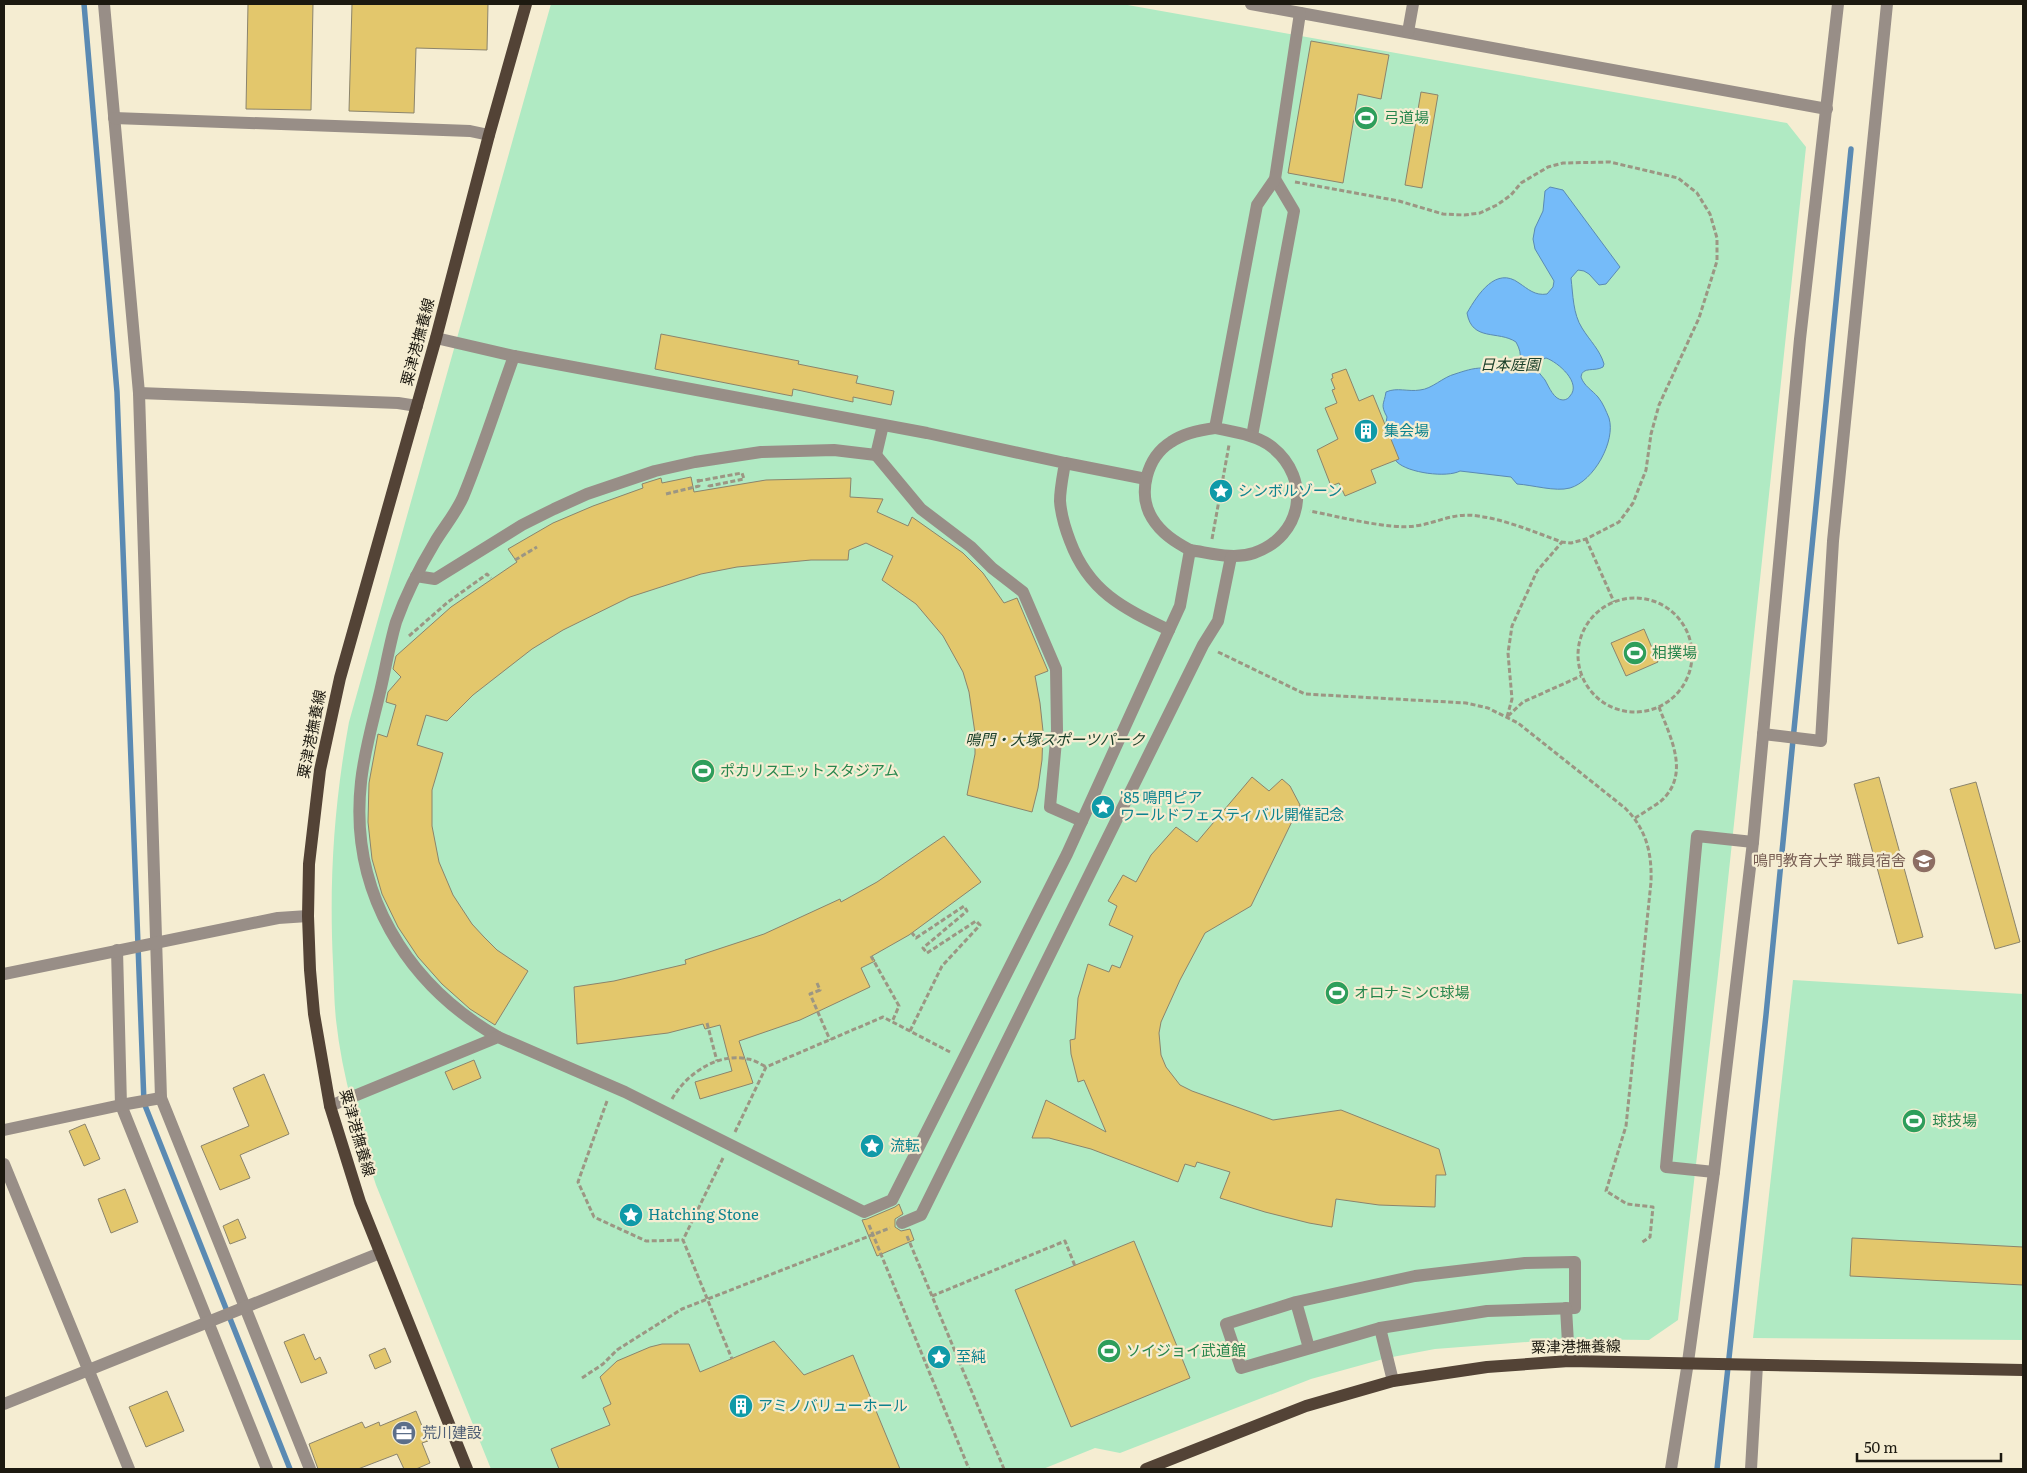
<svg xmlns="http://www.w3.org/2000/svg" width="2027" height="1473" viewBox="0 0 2027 1473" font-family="Literata,'Noto Sans JP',serif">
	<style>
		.green { fill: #b0eac3 }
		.water { fill: #75bbf9; stroke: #5a8ab3; fill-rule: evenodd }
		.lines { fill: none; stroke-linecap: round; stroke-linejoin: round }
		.stream { stroke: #5a8ab3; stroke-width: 5.5 }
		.building { fill: #e3c76c; stroke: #8b846c }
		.path { stroke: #9c9683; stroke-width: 3; stroke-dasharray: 5 2.5; stroke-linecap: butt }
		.minor { stroke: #988e87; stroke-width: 12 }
		.major { stroke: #534336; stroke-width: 12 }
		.labels { text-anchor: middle; stroke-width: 4.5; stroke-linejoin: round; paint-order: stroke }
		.leisure-label { font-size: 15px; fill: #27864d; stroke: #f5edd2; text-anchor: start }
		.street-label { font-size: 15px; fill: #1c1910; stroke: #f5edd2 }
		.park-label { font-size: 15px; font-style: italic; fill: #1b402a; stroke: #f5edd2 }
		.culture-label { font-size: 15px; fill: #0d838f; stroke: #f5edd2; text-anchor: start }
		.education-label { font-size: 15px; fill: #785e54; stroke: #f5edd2; text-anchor: end }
		.service-label { font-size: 15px; fill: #4e5e75; stroke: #f5edd2; text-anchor: start }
	</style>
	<rect width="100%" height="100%" fill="#f5edd2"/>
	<g class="green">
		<path d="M551 4H1122L1787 123 1806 147 1718 974 1678 1320 1649 1340 1567 1339 1435 1349 1387 1358 1311 1379 1120 1453 1095 1448 1043 1469H491L376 1185C359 1132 342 1076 336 1020 334 1001 334 982 333 963 329 880 334 804 349 722Z"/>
		<path d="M1793 980 2023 994V1340L1753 1338Z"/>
	</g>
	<path class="water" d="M1550 187 1563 190 1620 267 1606 284 1599 285 1589 274 1584 271 1578 270 1571 278C1573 295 1573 314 1582 328 1590 341 1600 350 1604 364L1603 367C1595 372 1582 366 1581 377 1584 386 1592 390 1598 397 1603 403 1606 411 1609 418 1616 441 1594 481 1570 488 1555 492 1533 485 1517 484L1511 477 1460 471C1447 478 1408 473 1397 462 1388 453 1384 428 1387 417 1380 404 1384 405 1386 392 1397 387 1408 392 1420 390 1432 389 1443 377 1455 374 1464 371 1473 368 1482 368 1499 367 1532 371 1516 342 1498 330 1472 342 1467 313 1478 294 1496 266 1519 283 1528 289 1535 296 1547 294L1553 287 1554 281 1535 249 1533 239 1535 228 1543 211 1545 191ZM1546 358C1558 362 1582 383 1570 396 1569 398 1566 400 1563 400 1554 400 1549 387 1545 380 1538 371 1529 364 1546 358Z"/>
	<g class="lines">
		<g class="stream">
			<path d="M84 4 117 392 144 1103 290 1469"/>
			<path d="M1717 1469 1766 1015 1851 149"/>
		</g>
	</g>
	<g class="building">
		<path d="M248 4H313L311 110 246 109Z"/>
		<path d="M352 4H488L487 50 416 48 414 113 349 111Z"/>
		<path d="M1311 41 1389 55 1381 99 1358 94 1343 183 1288 173Z"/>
		<path d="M1421 92 1438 95 1422 188 1405 185Z"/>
		<path d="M661 334 799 361 798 364 858 376 856 383 894 391 891 405 853 397V402L793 389 792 396 655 369Z"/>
		<path d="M1346 369 1359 401 1373 395 1399 459 1371 470 1376 483 1345 496 1339 483 1331 486 1317 450 1338 439 1325 408 1337 403 1332 390 1335 389 1331 379 1333 378 1332 374Z"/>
		<path d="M691 477 694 492 766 480 851 478 850 497 883 499 877 512 908 526 912 517 963 553 983 573 1004 603 1017 598 1048 671 1035 676 1040 703 1043 731 1042 760 1038 788 1032 812 967 795 975 754V733L969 692 963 672 943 636 916 604 882 580 893 556 866 543 849 550 848 560H811L737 567 701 574 630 597 563 630 532 649 473 695 447 721 426 715 417 745 443 753 432 790V826L439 862 453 895 472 924 484 937 497 950 528 971 495 1025 470 1009 442 984 418 957 398 927 382 894 372 859 368 822 369 783 378 734 387 737 396 705 386 702 388 692 401 677 393 669 396 656 451 607 517 562 508 549 553 523 593 506 643 488 642 484 661 478 662 483Z"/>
		<path d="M1644 629 1658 662 1626 676 1611 643Z"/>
		<path d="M1252 777 1269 791 1282 779 1290 786 1300 805 1251 906 1205 933 1180 980 1161 1022 1159 1033 1161 1055 1166 1067 1180 1085 1192 1091 1273 1120 1341 1110 1439 1149 1446 1175H1436L1435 1207 1379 1205 1336 1199 1332 1227 1309 1223 1265 1212 1220 1198 1230 1172 1197 1162 1195 1167 1185 1164 1178 1182 1091 1149 1049 1138H1032L1046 1100 1106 1132 1084 1080 1078 1082 1071 1054 1070 1040 1075 1039 1078 998 1088 964 1109 972 1112 965 1120 968 1133 936 1109 925 1117 906 1108 901 1123 875 1136 882 1151 855 1176 827 1197 842Z"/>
		<path d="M1879 777 1923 937 1898 944 1854 784Z"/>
		<path d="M1976 782 2020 942 1995 949 1950 789Z"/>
		<path d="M944 836 981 882 909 935 872 956 875 961 861 968 870 987 800 1020 739 1041 753 1083 700 1099 695 1082 732 1071 720 1025 705 1029 703 1024 668 1033 577 1044 574 987 614 981 686 964 685 960 764 934 840 899 841 902 877 882Z"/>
		<path d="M474 1060 481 1078 453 1090 445 1072Z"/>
		<path d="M264 1074 289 1134 240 1155 250 1178 220 1190 201 1146 249 1126 233 1088Z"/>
		<path d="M85 1124 100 1159 84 1166 69 1131Z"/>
		<path d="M125 1189 138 1222 111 1233 98 1199Z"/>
		<path d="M899 1204 903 1214 895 1219V1227L901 1231 910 1229 914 1240 877 1256 862 1220 867 1219 895 1207Z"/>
		<path d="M238 1219 246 1238 230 1244 223 1226Z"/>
		<path d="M1852 1238 2023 1247V1285L1850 1276Z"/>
		<path d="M1134 1241 1190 1378 1071 1427 1015 1290Z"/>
		<path d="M304 1334 315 1360 320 1357 327 1373 301 1383 284 1342Z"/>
		<path d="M774 1341 804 1375 853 1355 900 1469H559L551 1449 610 1425 603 1408 611 1404 600 1377 617 1361 650 1347 662 1344H689L700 1372Z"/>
		<path d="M385 1348 391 1362 375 1369 369 1355Z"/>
		<path d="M167 1391 184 1431 146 1447 129 1407Z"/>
		<path d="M416 1411 428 1441 422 1443 430 1463 416 1469H404L397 1454 358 1469H318L309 1444 362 1422 365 1428 379 1422 380 1426Z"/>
	</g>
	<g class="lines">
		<g class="path">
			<path d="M1295 182 1399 201 1443 214 1464 215 1480 213 1497 205 1511 195 1521 183 1548 167 1563 163 1610 162 1678 178 1697 193 1710 214 1717 238V261L1699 318 1659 405 1651 434 1646 470 1633 503 1619 522 1586 539 1571 543 1562 542C1534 532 1507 520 1478 516 1453 512 1438 523 1415 526 1390 530 1336 516 1310 511"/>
			<path d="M698 481 742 473 744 479 709 486 710 489"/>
			<path d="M666 494 699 486 698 479"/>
			<path d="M1212 539 1229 445"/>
			<path d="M1586 539 1614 602"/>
			<path d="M515 560 537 547"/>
			<circle cx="1635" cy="655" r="57"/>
			<path d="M409 636 448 602 483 577 487 574 491 578"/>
			<path d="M1218 652 1305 694 1466 703 1488 708 1518 723 1625 808C1646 829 1652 852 1651 882L1626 1126 1606 1191 1627 1204 1653 1207 1650 1237 1641 1243"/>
			<path d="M1508 716 1523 702 1581 676"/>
			<path d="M1507 717 1512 699 1508 653 1512 626 1537 571 1562 542"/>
			<path d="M1635 818C1643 813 1653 807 1661 801 1691 774 1670 737 1659 707"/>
			<path d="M871 956 899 1006 892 1022"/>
			<path d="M817 983 820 990 810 994 830 1040"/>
			<path d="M707 1023 717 1061"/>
			<path d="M910 1031 942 966 980 925 976 921 927 953 923 948 967 911 964 906 916 938 912 933"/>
			<path d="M672 1099C686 1074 718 1052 748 1059 754 1060 761 1064 766 1067"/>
			<path d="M607 1101 578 1182 594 1217 646 1241 683 1240"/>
			<path d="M735 1132 766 1067 883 1017 950 1052"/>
			<path d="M723 1158 683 1240 732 1359"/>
			<path d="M869 1225 969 1469"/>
			<path d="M907 1236 1004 1469"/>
			<path d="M932 1296 1065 1241 1075 1266"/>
			<path d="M582 1378 603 1364 617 1350 682 1309 890 1228"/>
		</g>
		<g class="minor">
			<path d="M104 4 139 393 161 1098 310 1469"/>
			<path d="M1251 4 1827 109"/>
			<path d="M1408 32 1413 4"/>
			<path d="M114 118 470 131 489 135"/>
			<path d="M139 393 398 403 417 406"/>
			<path d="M1252 436 1294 211 1275 179"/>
			<path d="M876 455 921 509 971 547 992 568 1023 592 1056 669 1057 730 1050 807 1082 821"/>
			<path d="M1065 463 1146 479"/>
			<path d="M1190 550C1175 542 1161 533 1152 518 1137 493 1147 457 1171 442 1184 433 1200 430 1215 428"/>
			<path d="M416 576 435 579 522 525 554 509 587 494 655 471 695 462 761 452 834 450 876 455 883 425"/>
			<path d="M1169 630 1180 606 1190 550C1211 553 1233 560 1254 553 1303 536 1312 479 1272 447 1257 435 1234 432 1215 428L1257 205 1275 179 1300 13"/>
			<path d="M1763 734 1821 741 1833 541 1887 4"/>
			<path d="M117 950 121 1105 267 1469"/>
			<path d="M4 974 278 918 308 916"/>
			<path d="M498 1037C406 984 349 891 361 782 364 753 372 725 379 696 385 672 389 646 396 622 406 594 420 567 435 542 444 527 456 513 463 497 482 451 497 403 514 356"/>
			<path d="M330 1106 498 1037 625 1092 864 1212 892 1200 1067 854 1169 630C1123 608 1089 592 1070 541 1065 528 1061 515 1060 501 1060 489 1063 475 1065 463L927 433 514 356 436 338"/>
			<path d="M4 1130 121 1105 161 1098"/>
			<path d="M4 1164 129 1469"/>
			<path d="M1714 1172 1666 1167 1697 836 1753 842"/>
			<path d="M902 1223 921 1215 1203 645 1218 621 1231 557"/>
			<path d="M1296 1302 1415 1276 1525 1263 1575 1262V1308L1487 1311 1380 1328 1241 1368 1226 1324 1296 1302 1309 1348"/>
			<path d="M1566 1308 1569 1361"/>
			<path d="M1380 1328 1393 1381"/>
			<path d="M4 1404 380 1253"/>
			<path d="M1671 1469 1688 1362 1714 1172 1753 842 1800 339 1838 4"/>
			<path d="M1751 1469 1757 1365"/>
		</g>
		<g class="major">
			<path d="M467 1469 360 1202 330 1106 314 1014 310 970 308 916 309 864 320 770 340 678 436 338 489 135 526 4"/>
			<path d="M1146 1469 1306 1406 1393 1381 1487 1367 1569 1361 2023 1370"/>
		</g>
	</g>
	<defs>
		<g id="stadium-disc" transform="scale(1.25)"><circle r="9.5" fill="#2e9e5b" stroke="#f5edd2"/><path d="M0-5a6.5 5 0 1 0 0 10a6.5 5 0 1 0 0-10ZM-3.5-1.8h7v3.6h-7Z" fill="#fff"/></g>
		<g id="building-disc" transform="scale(1.25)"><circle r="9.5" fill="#0f9aa8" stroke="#f5edd2"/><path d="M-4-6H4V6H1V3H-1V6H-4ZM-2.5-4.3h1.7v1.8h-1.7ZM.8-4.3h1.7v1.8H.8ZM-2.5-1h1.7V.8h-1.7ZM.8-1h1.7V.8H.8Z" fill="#fff"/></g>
		<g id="sight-disc" transform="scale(1.25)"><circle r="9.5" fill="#0f9aa8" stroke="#f5edd2"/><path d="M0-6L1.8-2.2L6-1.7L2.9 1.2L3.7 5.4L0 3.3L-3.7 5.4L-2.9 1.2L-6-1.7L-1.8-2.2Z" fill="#fff"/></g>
		<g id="university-disc" transform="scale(1.25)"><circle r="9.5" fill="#8d6e63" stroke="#f5edd2"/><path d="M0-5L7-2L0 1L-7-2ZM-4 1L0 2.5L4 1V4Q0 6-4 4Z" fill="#fff"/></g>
		<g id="office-disc" transform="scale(1.25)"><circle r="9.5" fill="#5c6f8a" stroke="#f5edd2"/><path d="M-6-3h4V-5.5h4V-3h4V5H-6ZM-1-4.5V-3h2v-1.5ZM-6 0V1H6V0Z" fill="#fff"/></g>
	</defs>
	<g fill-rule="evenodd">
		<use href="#stadium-disc" x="1366" y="118"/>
		<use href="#building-disc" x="1366" y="431"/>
		<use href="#sight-disc" x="1221" y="491"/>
		<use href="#stadium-disc" x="1635" y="653"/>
		<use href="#stadium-disc" x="703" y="771"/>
		<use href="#sight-disc" x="1103" y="807"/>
		<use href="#university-disc" x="1924" y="861"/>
		<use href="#stadium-disc" x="1337" y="993"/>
		<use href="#stadium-disc" x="1914" y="1121"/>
		<use href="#sight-disc" x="872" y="1146"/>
		<use href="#sight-disc" x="631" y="1215"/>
		<use href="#stadium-disc" x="1109" y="1351"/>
		<use href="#sight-disc" x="939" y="1357"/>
		<use href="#building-disc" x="741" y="1406"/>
		<use href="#office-disc" x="404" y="1433"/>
	</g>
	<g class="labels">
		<g class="leisure-label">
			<text x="1384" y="123">弓道場</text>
			<text x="1652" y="658">相撲場</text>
			<text x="720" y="776">ポカリスエットスタジアム</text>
			<text x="1354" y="998">オロナミンC球場</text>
			<text x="1932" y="1126">球技場</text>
			<text x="1126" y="1356">ソイジョイ武道館</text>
		</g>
		<g class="street-label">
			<text transform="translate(418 342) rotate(-75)" y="5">粟津港撫養線</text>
			<text transform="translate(312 734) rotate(-79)" y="5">粟津港撫養線</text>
			<text transform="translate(357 1133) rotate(74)" y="5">粟津港撫養線</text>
			<text transform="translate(1576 1347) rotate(-1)" y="5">粟津港撫養線</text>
		</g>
		<g class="park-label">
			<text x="1510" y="370">日本庭園</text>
			<text x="1055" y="745">鳴門・大塚スポーツパーク</text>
		</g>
		<g class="culture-label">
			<text x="1384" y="436">集会場</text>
			<text x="1238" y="496">シンボルゾーン</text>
			<text x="1120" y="803">'85 鳴門ピア<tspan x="1120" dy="17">ワールドフェスティバル開催記念</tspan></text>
			<text x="890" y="1151">流転</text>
			<text x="648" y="1220">Hatching Stone</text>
			<text x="956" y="1362">至純</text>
			<text x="758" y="1411">アミノバリューホール</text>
		</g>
		<g class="education-label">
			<text x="1906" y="866">鳴門教育大学 職員宿舎</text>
		</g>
		<g class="service-label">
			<text x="422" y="1438">荒川建設</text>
		</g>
	</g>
	<rect width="2027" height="1473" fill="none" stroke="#1c1910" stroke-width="10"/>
	<path d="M1857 1453v8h144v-8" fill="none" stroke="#1c1910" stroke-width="2.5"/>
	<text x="1864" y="1453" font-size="15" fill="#1c1910" stroke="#f5edd2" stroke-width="4" paint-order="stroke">50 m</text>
</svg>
